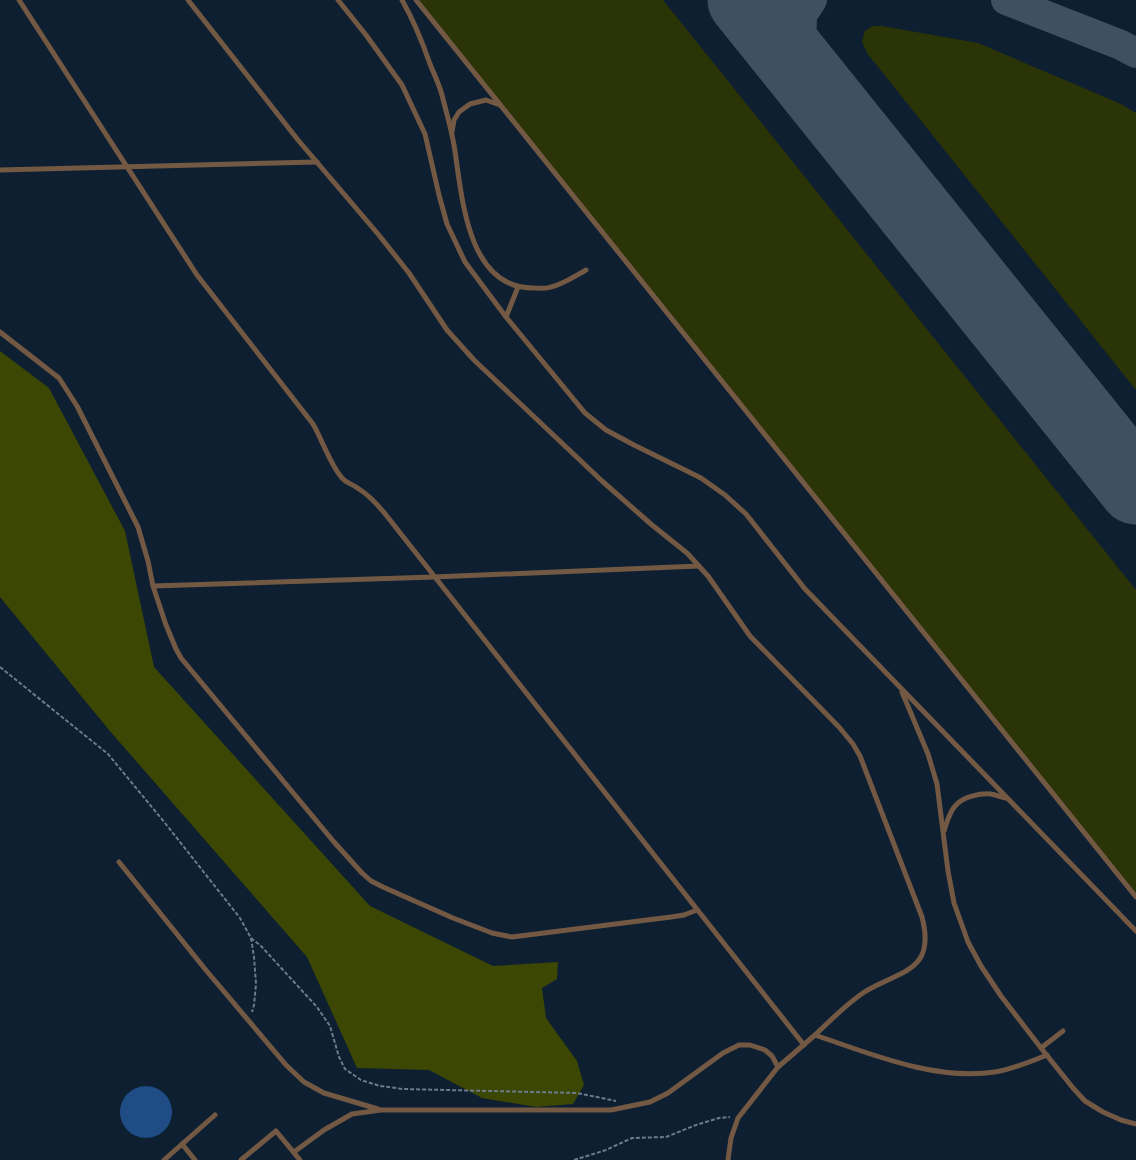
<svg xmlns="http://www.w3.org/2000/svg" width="1136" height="1160" viewBox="0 0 1136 1160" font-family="Rubik,sans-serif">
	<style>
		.green { fill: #2b3406 }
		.forest { fill: #3c4704 }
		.water { fill: #1f4c85 }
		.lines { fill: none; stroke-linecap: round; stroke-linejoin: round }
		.taxiway { stroke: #415061; stroke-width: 30 }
		.runway { stroke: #415061; stroke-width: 75 }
		.path { stroke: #6d7b8a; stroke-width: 2; stroke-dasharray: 4 2; stroke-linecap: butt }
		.service { stroke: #735943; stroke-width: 5 }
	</style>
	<rect width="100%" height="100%" fill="#0e1f31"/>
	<g class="green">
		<path d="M416 0H663L1136 590V897Z"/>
		<path d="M872 26H882L978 43 1121 104 1136 113V390L867 53 862 41 865 31Z"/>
	</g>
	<path class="forest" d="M0 351 49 388 125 531 154 667 370 906 493 966 558 962 557 979 542 988 546 1018 577 1061 584 1085 573 1104 536 1107 482 1098 429 1070 357 1068 307 957 109 730 0 597Z"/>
	<circle class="water" cx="146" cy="1112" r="26"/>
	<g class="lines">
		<g class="taxiway">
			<path d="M1006 0 1121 45 1136 53"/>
			<path d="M807 78 801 51 802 15 812 0"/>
			<path d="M1134 485 1136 486"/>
		</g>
		<path class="runway" d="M745 0 1136 487"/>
		<g class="path">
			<path d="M0 667 108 754 165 823 240 918 251 938 254 957 256 984 254 1005 252 1012"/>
			<path d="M251 938 261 946 317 1007 330 1026 339 1057 345 1069 361 1080 380 1086 403 1089 577 1093 616 1101"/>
			<path d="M574 1160 606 1150 632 1138 666 1137 696 1125 719 1118 730 1117"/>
		</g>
		<g class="service">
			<path d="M19 0 197 275 313 424C322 439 331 467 343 479 347 483 354 485 359 489 370 496 378 505 386 515L804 1045"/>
			<path d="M188 0 298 140 378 234 409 273 447 330 474 360 602 481 652 525 687 553 708 576 750 636 839 727 853 744 860 756 922 917C936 971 902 970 866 991 847 1003 831 1020 815 1035"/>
			<path d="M338 0 366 35 402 85 425 134 439 195 447 224 465 262 506 317 585 413 606 430 632 444 701 478 725 495 746 514 805 589 1136 931"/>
			<path d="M402 0C414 21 422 41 430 64 434 74 439 84 442 95 446 111 451 128 454 145 462 194 466 288 533 288 539 288 546 289 551 287 564 284 575 276 586 270"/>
			<path d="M416 0 1136 897"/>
			<path d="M452 132 454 120 459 112 470 104 486 100 500 105"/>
			<path d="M0 170 317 162"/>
			<path d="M506 317 518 287"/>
			<path d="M0 332 59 378 77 406 138 527 148 561 153 586 166 625 176 649 181 658 334 842 362 873 371 881 383 887 453 918 492 933 512 937 671 917 684 915 697 910"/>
			<path d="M153 586 434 577 699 566"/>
			<path d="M902 692 928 754 937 784 948 871 954 903 968 942 981 966 1001 996 1041 1048 1073 1088 1085 1101 1103 1112 1121 1120 1136 1124"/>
			<path d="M944 831C947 822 949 812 956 805 963 797 980 793 991 794 996 795 1001 797 1006 798"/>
			<path d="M119 862 205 969 286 1065 304 1082 324 1093 378 1109"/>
			<path d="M1041 1048 1063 1031"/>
			<path d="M778 1067 815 1035C871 1054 935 1081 995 1072 1013 1069 1030 1062 1047 1055"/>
			<path d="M182 1144 195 1160"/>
			<path d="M294 1152 324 1130 352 1114 381 1110H611L650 1102 668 1093 723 1053 739 1045H750L765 1050 772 1056 778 1067 738 1118 731 1138 728 1160"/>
			<path d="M164 1160 215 1115"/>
			<path d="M241 1160 276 1131 300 1160"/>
		</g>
	</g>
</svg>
